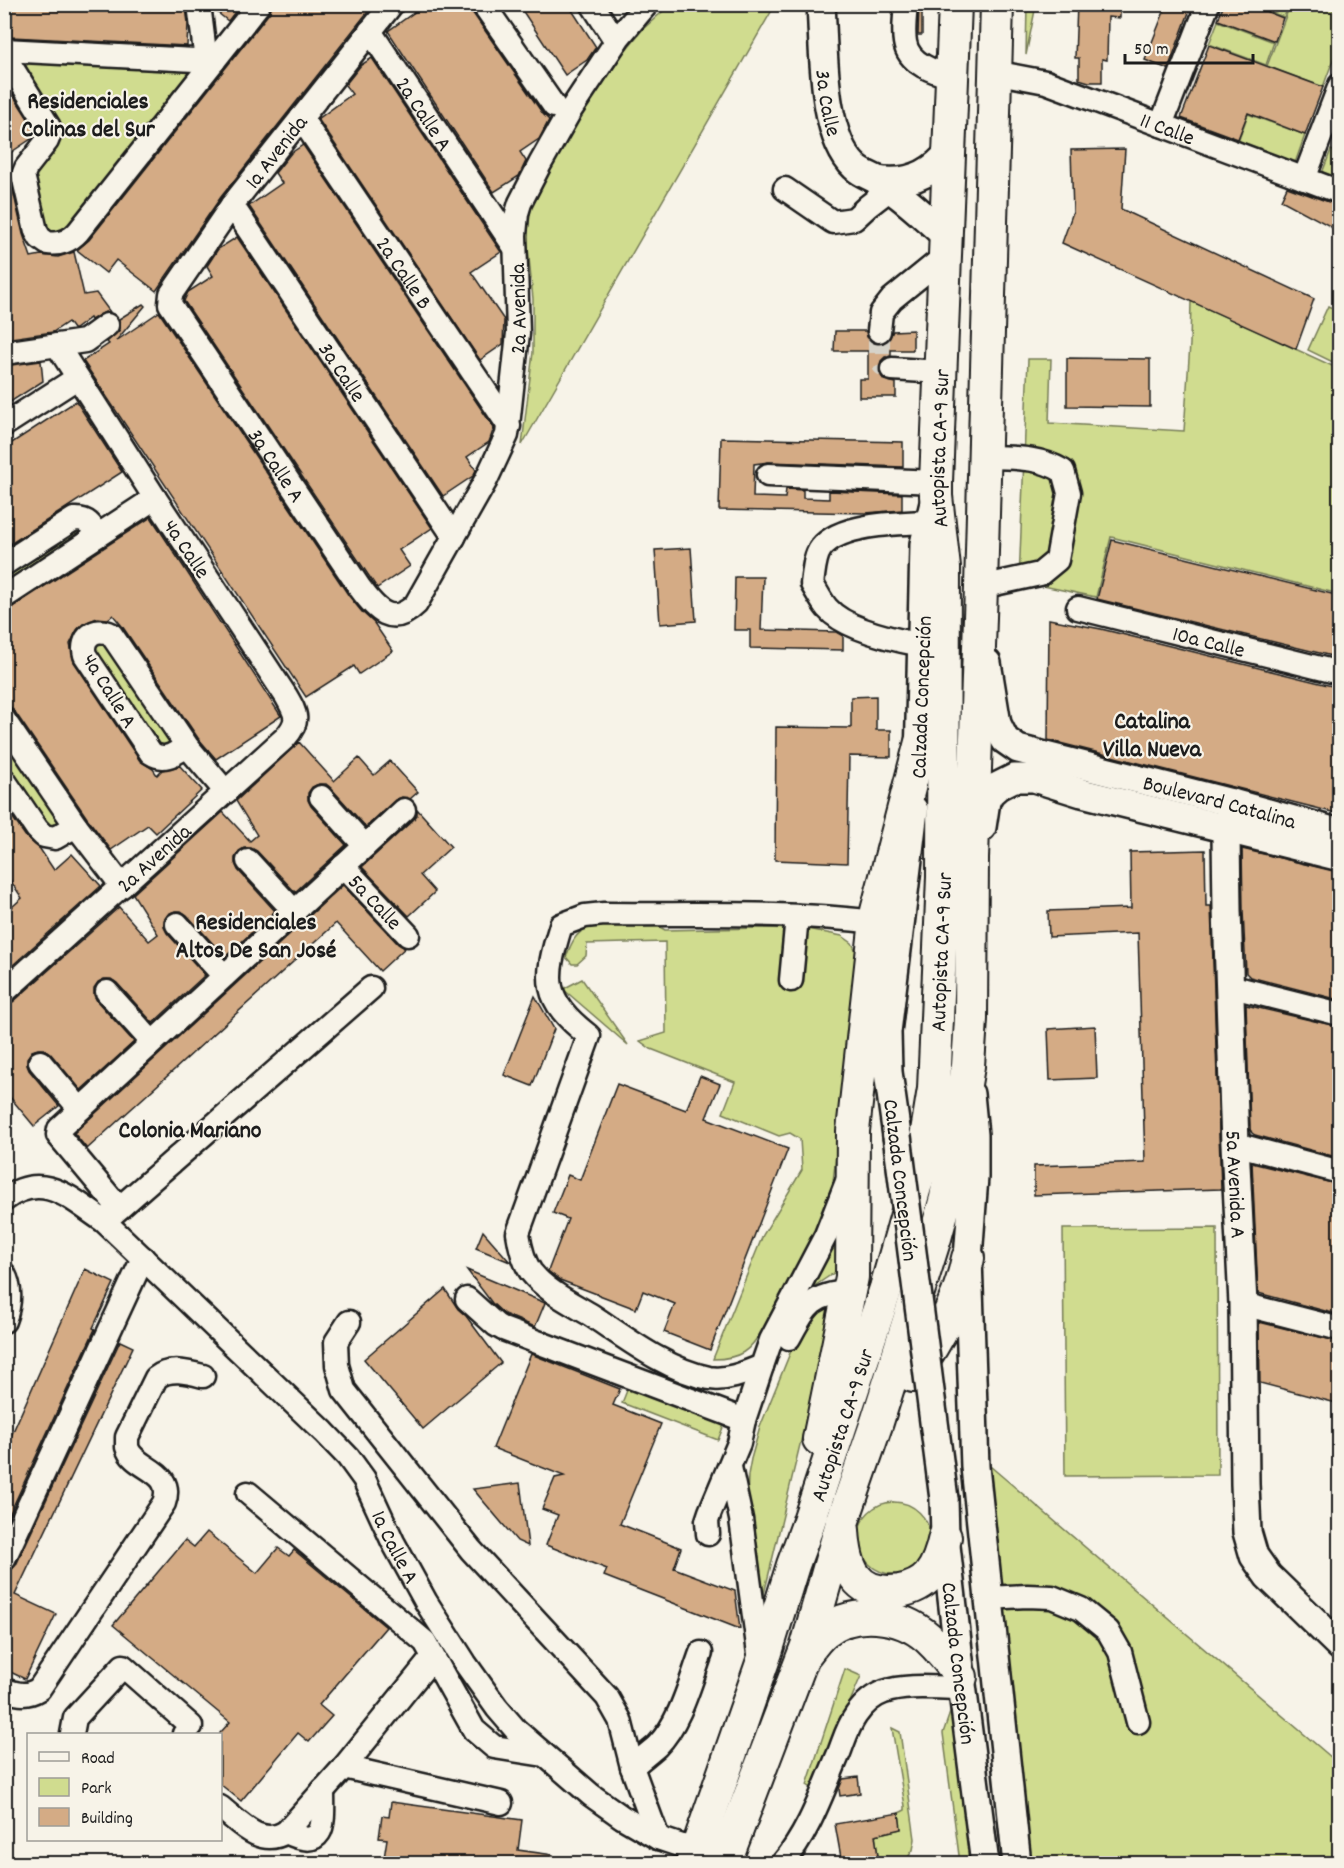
<svg xmlns="http://www.w3.org/2000/svg" width="1344" height="1868" viewBox="0 0 1344 1868" font-family="Dekko,sans-serif">
	<style>
		.green { fill: #d0dc8f; stroke: #767c56; stroke-width: 1.5 }
		.building { fill: #d4ab85; stroke: #1c1c1c; stroke-width: 1.5 }
		.lines { fill: none; stroke-linecap: round; stroke-linejoin: round }
		.minor-tunnel { stroke: #d6d3c9; stroke-width: 22; stroke-dasharray: 22 11; stroke-linecap: butt }
		.minor-casing { stroke: #1c1c1c; stroke-width: 27 }
		.major-casing { stroke: #1c1c1c; stroke-width: 32 }
		.highway-casing { stroke: #1c1c1c; stroke-width: 36 }
		.minor { stroke: #f7f3e8; stroke-width: 22 }
		.major { stroke: #f7f3e8; stroke-width: 27 }
		.highway { stroke: #f7f3e8; stroke-width: 32 }
		.major-bridge-casing { stroke: #1c1c1c; stroke-width: 32; stroke-linecap: butt }
		.major-bridge { stroke: #f7f3e8; stroke-width: 27 }
		.labels { text-anchor: middle; stroke-width: 4.5; stroke-linejoin: round; paint-order: stroke }
		.street-label { font-size: 22px; fill: #1c1c1c; stroke: #f7f3e8 }
		.neighbourhood-label { font-size: 24px; font-weight: bold; fill: #1c1c1c; stroke: #f7f3e8 }
	</style>
	<rect width="100%" height="100%" fill="#f7f3e8"/>
	<filter id="ink" filterUnits="userSpaceOnUse"><feTurbulence type="fractalNoise" baseFrequency=".0167" numOctaves="2"/><feDisplacementMap in="SourceGraphic" scale="12" xChannelSelector="R" yChannelSelector="G"/><feConvolveMatrix kernelMatrix="1 2 1 2 8 2 1 2 1" color-interpolation-filters="sRGB"/></filter>
	<g filter="url(#ink)">
		<g class="green">
			<path d="M670 5H775L522 445 533 352V299L527 238 531 208 535 195 569 132 624 52 643 29Z"/>
			<path d="M1027 5H1036L1026 55Z"/>
			<path d="M1249 5H1289L1284 17Z"/>
			<path d="M1290 5H1320L1339 12V44L1323 87 1267 66Z"/>
			<path d="M1218 21 1274 42 1266 65 1209 44Z"/>
			<path d="M36 58 191 71 192 73 66 233 45 232 33 175 56 140 22 69Z"/>
			<path d="M1248 114 1305 135 1295 163 1237 145Z"/>
			<path d="M1331 150 1339 153V180L1322 173Z"/>
			<path d="M1191 301 1339 369V594L1111 537 1096 597 1019 581 1028 359H1051L1049 423 1184 431 1190 344Z"/>
			<path d="M1328 306 1339 311V365L1308 350Z"/>
			<path d="M72 520 92 526 5 597V564Z"/>
			<path d="M100 631 187 746 166 758 84 645Z"/>
			<path d="M4 720 76 826 55 838 5 780Z"/>
			<path d="M589 926H658L665 930 761 928 807 929 842 936 852 943 859 957 832 1190 821 1224 763 1329C750 1351 740 1359 713 1359L763 1235 802 1170 800 1139 790 1133 779 1136 723 1113 735 1082 651 1049 640 1041 666 1033 665 942 587 944 586 956 577 964H572L566 957C572 942 574 935 589 926Z"/>
			<path d="M582 979 628 1045 563 989Z"/>
			<path d="M844 1217V1266L813 1287 801 1298Z"/>
			<path d="M1217 1228 1218 1475 1065 1476 1063 1229Z"/>
			<path d="M827 1308H833L763 1598 747 1502 748 1475 751 1459 760 1427 797 1336 821 1310Z"/>
			<path d="M630 1383 726 1420 718 1440 622 1403Z"/>
			<path d="M990 1466 1339 1764V1863H1028Z"/>
			<circle cx="894" cy="1538" r="36"/>
			<path d="M845 1669 861 1676 813 1789 807 1785Z"/>
			<path d="M951 1710 969 1804 977 1863H960L943 1733Z"/>
			<path d="M892 1728 900 1732 915 1839 913 1850 904 1863H879L875 1835 901 1829 899 1813 905 1810V1806Z"/>
		</g>
		<g class="building">
			<path d="M12 4H91L186 8 188 23 187 46 11 37Z"/>
			<path d="M213 4H241L228 21 213 9Z"/>
			<path d="M272 4H374L221 197 156 291 116 260 106 273 77 250 89 240 270 12Z"/>
			<path d="M417 4H470L472 12 543 114 549 120 539 139 520 152 526 161 519 176 494 192 388 31 416 11Z"/>
			<path d="M518 4H568L596 47 587 60 565 75Z"/>
			<path d="M919 4H922V35H918Z"/>
			<path d="M1077 4H1120V18L1108 17 1107 60 1102 59V82H1089L1079 79V58H1075Z"/>
			<path d="M1167 4H1192L1168 69 1145 60Z"/>
			<path d="M1224 4H1247L1283 18 1275 41 1218 20Z"/>
			<path d="M1209 45 1323 87 1305 135 1248 113 1238 139 1181 118Z"/>
			<path d="M372 58 501 252 471 272 504 320 503 344 480 360 318 119 352 94 345 85 361 65Z"/>
			<path d="M4 81 36 131 31 139 10 153 4 145Z"/>
			<path d="M303 145 494 428 489 442 467 457 476 470 473 476 443 496 249 206 282 183 275 173 291 153Z"/>
			<path d="M1125 149 1121 209 1314 299 1296 349 1062 243 1073 212 1071 150Z"/>
			<path d="M10 170V178L23 234 31 257 41 255 58 257 74 252 84 295 96 293 110 312H105L91 320 90 318 75 329H73L68 322 53 332 4 339V171Z"/>
			<path d="M1287 187 1340 206V236L1330 226 1281 200Z"/>
			<path d="M237 237 432 528 399 550 410 566 377 588 184 301 188 292 213 276 207 266 218 249Z"/>
			<path d="M143 304 145 306 116 341 159 312 349 596 362 612 374 623 393 651 359 674 354 666 306 697 83 361 109 344 107 342 120 330 119 319Z"/>
			<path d="M913 330V350H891V356L885 357 881 361 879 368 880 374 884 380 896 383V397H859V379H868V351H834L835 331H866L867 337 871 341 878 344 885 343 889 339 893 331Z"/>
			<path d="M1067 358 1150 359V407L1067 406Z"/>
			<path d="M41 361 43 381 4 406V366Z"/>
			<path d="M76 401 122 472 4 548V448Z"/>
			<path d="M721 438 903 442V467L769 462 754 464 753 497 785 498 786 489 803 490V498L829 499V491L902 494V510L866 513 719 510Z"/>
			<path d="M151 517 281 716 216 759 198 738 122 626 113 615 108 619 97 618 83 624 77 630 70 644 74 662 140 761 153 769 157 775 162 770 180 766 202 790 156 833 148 825 111 850 87 818 15 712 4 700V610L11 608Z"/>
			<path d="M1112 540 1340 596V658L1097 599Z"/>
			<path d="M691 548 696 621 660 624 655 550Z"/>
			<path d="M735 577H763L761 630 836 632 843 636V650L750 648V630H734Z"/>
			<path d="M1049 619 1101 629 1340 688V814L1048 740Z"/>
			<path d="M876 696V730H891V757L849 756 847 863 775 860 776 727 851 728V697Z"/>
			<path d="M299 742 334 781 359 758 374 775 390 761 418 792 410 799 402 797 395 800 366 827 331 788 326 784H319L312 787 308 793V800L311 806 346 845 295 892 257 851 251 848H244L239 851 235 858V863L238 870 275 911 225 957 187 915 181 911H175L168 914 164 920V927L167 933 205 975 153 1023 117 983 111 979H104L98 982 94 988V995L97 1001 134 1042 81 1090 50 1053 44 1049H38L32 1051 27 1058V1065L29 1070 59 1106 34 1126 4 1090V1005L13 1002 119 907 149 941 158 934 133 894 223 812 250 841 257 835 236 801Z"/>
			<path d="M4 805 26 837 40 849 54 870 72 854 101 886 4 973V914L22 898 4 871Z"/>
			<path d="M417 809 451 847 420 875 435 892 409 916 362 867 413 820 417 815Z"/>
			<path d="M1242 849 1340 872V1000L1250 977 1246 973 1243 911Z"/>
			<path d="M1205 850 1206 906H1211L1221 1189 1034 1195V1166L1145 1162 1138 933 1049 937 1048 911 1131 908 1130 852Z"/>
			<path d="M343 885 398 944 405 948 380 971 336 923 87 1149 74 1133Z"/>
			<path d="M535 996 554 1029 532 1086 504 1075Z"/>
			<path d="M1246 1005 1340 1027V1158L1255 1135 1252 1133 1250 1129Z"/>
			<path d="M1095 1026 1097 1078 1050 1080 1048 1029Z"/>
			<path d="M700 1076 720 1084 706 1118 788 1149 710 1350 664 1332 675 1304 643 1291 636 1309 560 1280 548 1271 568 1219 553 1213 568 1175 580 1180 617 1084 686 1110Z"/>
			<path d="M1252 1163 1340 1185V1315L1258 1293Z"/>
			<path d="M483 1231 510 1262 476 1248Z"/>
			<path d="M85 1269 114 1283 93 1328 95 1329 4 1526V1452Z"/>
			<path d="M467 1270 545 1303 535 1327 504 1314 492 1303Z"/>
			<path d="M445 1289 458 1309 466 1316 501 1363 423 1429 364 1359Z"/>
			<path d="M1259 1322 1340 1342V1404L1260 1383Z"/>
			<path d="M120 1341 133 1347 15 1595 56 1614 25 1679 4 1669V1572L11 1570 16 1565Z"/>
			<path d="M531 1354 620 1389 613 1405 661 1424 620 1524 681 1548 674 1568 735 1591 740 1629 604 1576 607 1569 546 1545 558 1515 542 1509 555 1478 564 1476 493 1448Z"/>
			<path d="M520 1483 521 1490 528 1546 517 1541 473 1489Z"/>
			<path d="M207 1532 257 1573 278 1548 289 1556 294 1550 386 1627 319 1705 332 1716 309 1742 298 1733 241 1801 220 1784V1733L230 1722 113 1625 185 1540 194 1547Z"/>
			<path d="M858 1777 860 1793 840 1796 839 1789 843 1779Z"/>
			<path d="M391 1802 522 1820 518 1850 553 1855V1863H428L384 1858 387 1839 379 1838 382 1816 389 1817Z"/>
			<path d="M899 1813 901 1829 875 1835 879 1863H842L835 1824Z"/>
		</g>
		<g class="lines">
			<path class="minor-tunnel" d="M879 331V358L883 365 892 369"/>
			<g class="minor-casing">
				<g id="minor">
					<path d="M199 4 206 61"/>
					<path id="s1" d="M392 4 232 205 171 294 170 304 360 588C376 610 392 628 416 604L486 480 507 435 518 333 515 235 517 213 520 203 540 164 570 111 619 37 647 4"/>
					<path d="M483 4 554 106"/>
					<path d="M592 4 616 41"/>
					<path d="M906 4C905 16 903 31 905 42 908 64 935 72 952 77"/>
					<path id="s2" d="M370 31 515 248"/>
					<path d="M4 50 214 61"/>
					<path d="M4 55 49 127V136L47 141 26 168 23 175 36 231 40 238 47 243C59 245 70 241 78 232L259 4"/>
					<path id="s3" d="M994 72 1046 82 1340 192"/>
					<path id="s4" d="M301 118 509 426"/>
					<path d="M1161 125 1208 4"/>
					<path d="M1304 179 1340 85"/>
					<path d="M785 189 833 222 854 219 868 206 890 189"/>
					<path id="s5" d="M232 205 454 537"/>
					<path d="M879 331 881 313 892 299 945 256"/>
					<path d="M4 353 85 341 107 325"/>
					<path d="M892 369 941 372"/>
					<path d="M4 425 77 378"/>
					<path d="M768 475 936 482"/>
					<path d="M4 564 74 519C87 518 92 525 97 536"/>
					<path d="M981 587 1040 574 1057 560 1069 493 1063 471C1038 456 1013 458 985 457"/>
					<path d="M4 597 155 498"/>
					<path id="s6" d="M1078 608 1340 673"/>
					<path d="M922 645C895 640 845 629 827 608 821 601 817 592 812 584 814 572 814 557 821 548 840 523 901 523 930 522"/>
					<path d="M4 720 76 826 122 886"/>
					<path d="M187 746C174 754 165 762 151 753L85 655C80 638 95 626 111 634L187 746 226 792"/>
					<path d="M4 780 37 829 44 836 55 838 76 826"/>
					<path d="M321 797 365 846"/>
					<path d="M248 861 294 911"/>
					<path id="s7" d="M343 866 408 935"/>
					<path d="M177 924 224 976"/>
					<path d="M791 980 797 916"/>
					<path d="M1229 986 1340 1014"/>
					<path id="s8" d="M4 992 285 738C300 721 297 715 286 696L155 498 57 345"/>
					<path d="M107 992 152 1042"/>
					<path d="M40 1062 80 1109"/>
					<path d="M1235 1144 1340 1172"/>
					<path d="M848 1179 826 1235 771 1340 762 1366C745 1373 727 1381 709 1378 667 1370 626 1338 591 1315 571 1303 546 1291 531 1272 523 1261 520 1246 518 1233L589 1036C542 999 544 980 561 925L585 916 604 914C695 915 786 911 876 922"/>
					<path id="s9" d="M4 1200C43 1169 72 1200 104 1221L324 1432 348 1457 364 1479 393 1542 426 1602 465 1663 497 1708 516 1730 591 1795 622 1817 658 1838 697 1851"/>
					<path d="M119 1208 58 1135 59 1129 404 810"/>
					<path d="M108 1218 371 988"/>
					<path d="M4 1274C12 1289 10 1305 4 1321"/>
					<path d="M467 1299 496 1325 503 1329 744 1420"/>
					<path d="M1243 1304 1340 1329"/>
					<path d="M349 1322 336 1342 337 1365 344 1390 471 1550 607 1697 620 1720 632 1767 658 1838"/>
					<path d="M789 1338C806 1307 811 1294 849 1292"/>
					<path d="M730 1467 741 1519 760 1661"/>
					<path d="M248 1493 425 1642 474 1730 494 1747 544 1755"/>
					<path d="M708 1534 707 1521 710 1512 739 1443 744 1420 762 1366"/>
					<path d="M4 1559 143 1258"/>
					<path d="M989 1598 1027 1596 1052 1597 1081 1609 1108 1631 1120 1652 1138 1722"/>
					<path d="M4 1690C18 1694 26 1697 39 1689L164 1503C176 1469 133 1470 127 1447 127 1446 127 1438 127 1437L156 1378C169 1367 188 1372 203 1376"/>
					<path d="M72 1734 75 1718 123 1666 191 1726 184 1734"/>
					<path d="M344 1767 501 1803"/>
					<path d="M632 1767C640 1760 649 1753 657 1746 680 1723 690 1683 701 1653"/>
					<path d="M220 1807C239 1822 260 1848 286 1832L344 1767 433 1657"/>
					<path d="M286 1832C328 1853 323 1820 323 1790"/>
					<path d="M782 1864C809 1833 823 1790 839 1753 844 1740 848 1726 856 1715 863 1705 872 1696 884 1692 906 1684 939 1688 962 1688"/>
				</g>
			</g>
			<g class="major-casing">
				<g id="major">
					<path id="s10" d="M821 4C824 49 821 135 855 167 862 174 871 176 879 181 903 196 925 217 946 236"/>
					<path d="M877 180C907 185 931 175 949 152"/>
					<path id="s11" d="M987 663 997 724 1005 740 1018 749 1232 803 1340 833"/>
					<path d="M919 763 924 544 934 503"/>
					<path id="s12" d="M1232 803 1226 835 1227 910 1235 1144 1243 1304 1245 1484 1247 1532 1254 1556 1268 1576 1340 1646"/>
					<path d="M982 827 986 801 990 793 998 786 1014 778H1034L1082 793 1340 857"/>
					<path d="M970 1094 974 1135V1177L968 1258 975 1467 1017 1864"/>
					<path d="M897 1136 888 1072 887 1032 914 810"/>
					<path id="s13" d="M944 1499 945 1537 961 1677 985 1864"/>
				</g>
			</g>
			<g class="highway-casing">
				<g id="highway">
					<path d="M913 1376C938 1339 959 1303 968 1258"/>
					<path d="M819 1439 852 1277 853 1131 877 911 921 742"/>
					<path d="M843 1530C845 1567 855 1598 900 1591 910 1589 922 1584 929 1576 938 1565 942 1551 945 1537"/>
					<path d="M806 1653C812 1645 817 1638 824 1632 853 1608 901 1614 928 1638 940 1649 951 1663 961 1677"/>
					<path id="s14" d="M692 1864 766 1652 793 1565 807 1527 886 1288 922 1162 934 1089 943 877 944 568 936 496V482L955 4"/>
					<path d="M724 1864 807 1646 842 1523 877 1422 935 1238 946 1198 968 1066 971 1019 972 859 981 587 997 4"/>
				</g>
			</g>
			<use href="#minor" class="minor"/>
			<use href="#major" class="major"/>
			<use href="#highway" class="highway"/>
			<g class="major-bridge-casing">
				<path id="major-bridge" d="M897 1136 944 1499"/>
			</g>
			<use href="#major-bridge" class="major-bridge"/>
		</g>
	</g>
	<g class="labels">
		<g class="street-label">
			<text dy="8" stroke="none"><textPath href="#s10" startOffset="99">3a Calle</textPath></text>
			<text dy="8" stroke="none"><textPath href="#s2" startOffset="99">2a Calle A</textPath></text>
			<text dy="8" stroke="none"><textPath href="#s3" startOffset="183">11 Calle</textPath></text>
			<text transform="translate(275 151) rotate(-52)" y="8">1a Avenida</text>
			<text dy="8" stroke="none"><textPath href="#s4" startOffset="186">2a Calle B</textPath></text>
			<text dy="8" stroke="none"><textPath href="#s1" startOffset="1106">2a Avenida</textPath></text>
			<text dy="8" stroke="none"><textPath href="#s5" startOffset="200">3a Calle</textPath></text>
			<text dy="8" stroke="none"><textPath href="#s14" startOffset="1454">Autopista CA-9 Sur</textPath></text>
			<text dy="8" stroke="none"><textPath href="#s1" startOffset="568">3a Calle A</textPath></text>
			<text transform="translate(188 548) rotate(56)" y="8">4a Calle</text>
			<text dy="8" stroke="none"><textPath href="#s6" startOffset="135">10a Calle</textPath></text>
			<text transform="translate(111 690) rotate(58)" y="8">4a Calle A</text>
			<text transform="translate(920 697) rotate(-88)" y="8">Calzada Concepción</text>
			<text dy="8" stroke="none"><textPath href="#s11" startOffset="304">Boulevard Catalina</textPath></text>
			<text dy="8" stroke="none"><textPath href="#s8" startOffset="201">2a Avenida</textPath></text>
			<text dy="8" stroke="none"><textPath href="#s7" startOffset="48">5a Calle</textPath></text>
			<text dy="8" stroke="none"><textPath href="#s14" startOffset="950">Autopista CA-9 Sur</textPath></text>
			<text transform="translate(902 1180) rotate(83)" y="8">Calzada Concepción</text>
			<text dy="8" stroke="none"><textPath href="#s12" startOffset="382">5a Avenida A</textPath></text>
			<text dy="8" stroke="none"><textPath href="#s14" startOffset="464">Autopista CA-9 Sur</textPath></text>
			<text dy="8" stroke="none"><textPath href="#s9" startOffset="554">1a Calle A</textPath></text>
			<text dy="8" stroke="none"><textPath href="#s13" startOffset="165">Calzada Concepción</textPath></text>
		</g>
		<g class="neighbourhood-label">
			<text x="88" y="108">Residenciales<tspan x="88" dy="28">Colinas del Sur</tspan></text>
			<text x="1152" y="728">Catalina<tspan x="1152" dy="28">Villa Nueva</tspan></text>
			<text x="256" y="929">Residenciales<tspan x="256" dy="28">Altos De San José</tspan></text>
			<text x="190" y="1137">Colonia Mariano</text>
		</g>
	</g>
	<rect width="1344" height="1868" fill="none" stroke="#f7f3e8" stroke-width="24"/>
	<rect x="12" y="12" width="1320" height="1844" fill="none" stroke="#1c1c1c" stroke-width="2" filter="url(#ink)"/>
	<rect x="27" y="1733" width="195" height="108" fill="#f7f3e8" stroke="#9f9d96" stroke-width="1.5"/>
	<rect x="39" y="1752" width="30" height="9" fill="#f7f3e8" stroke="#9f9d96" stroke-width="1.5"/>
	<text x="81" y="1763" font-size="18" fill="#1c1c1c">Road</text>
	<rect x="39" y="1778" width="30" height="18" fill="#d0dc8f" stroke="#9f9d96" stroke-width="1.5"/>
	<text x="81" y="1793" font-size="18" fill="#1c1c1c">Park</text>
	<rect x="39" y="1808" width="30" height="18" fill="#d4ab85" stroke="#9f9d96" stroke-width="1.5"/>
	<text x="81" y="1823" font-size="18" fill="#1c1c1c">Building</text>
	<path d="M1125 54v9h128v-9" fill="none" stroke="#1c1c1c" stroke-width="3"/>
	<text x="1134" y="54" font-size="18" fill="#1c1c1c" stroke="#f7f3e8" stroke-width="4.5" paint-order="stroke">50 m</text>
</svg>
